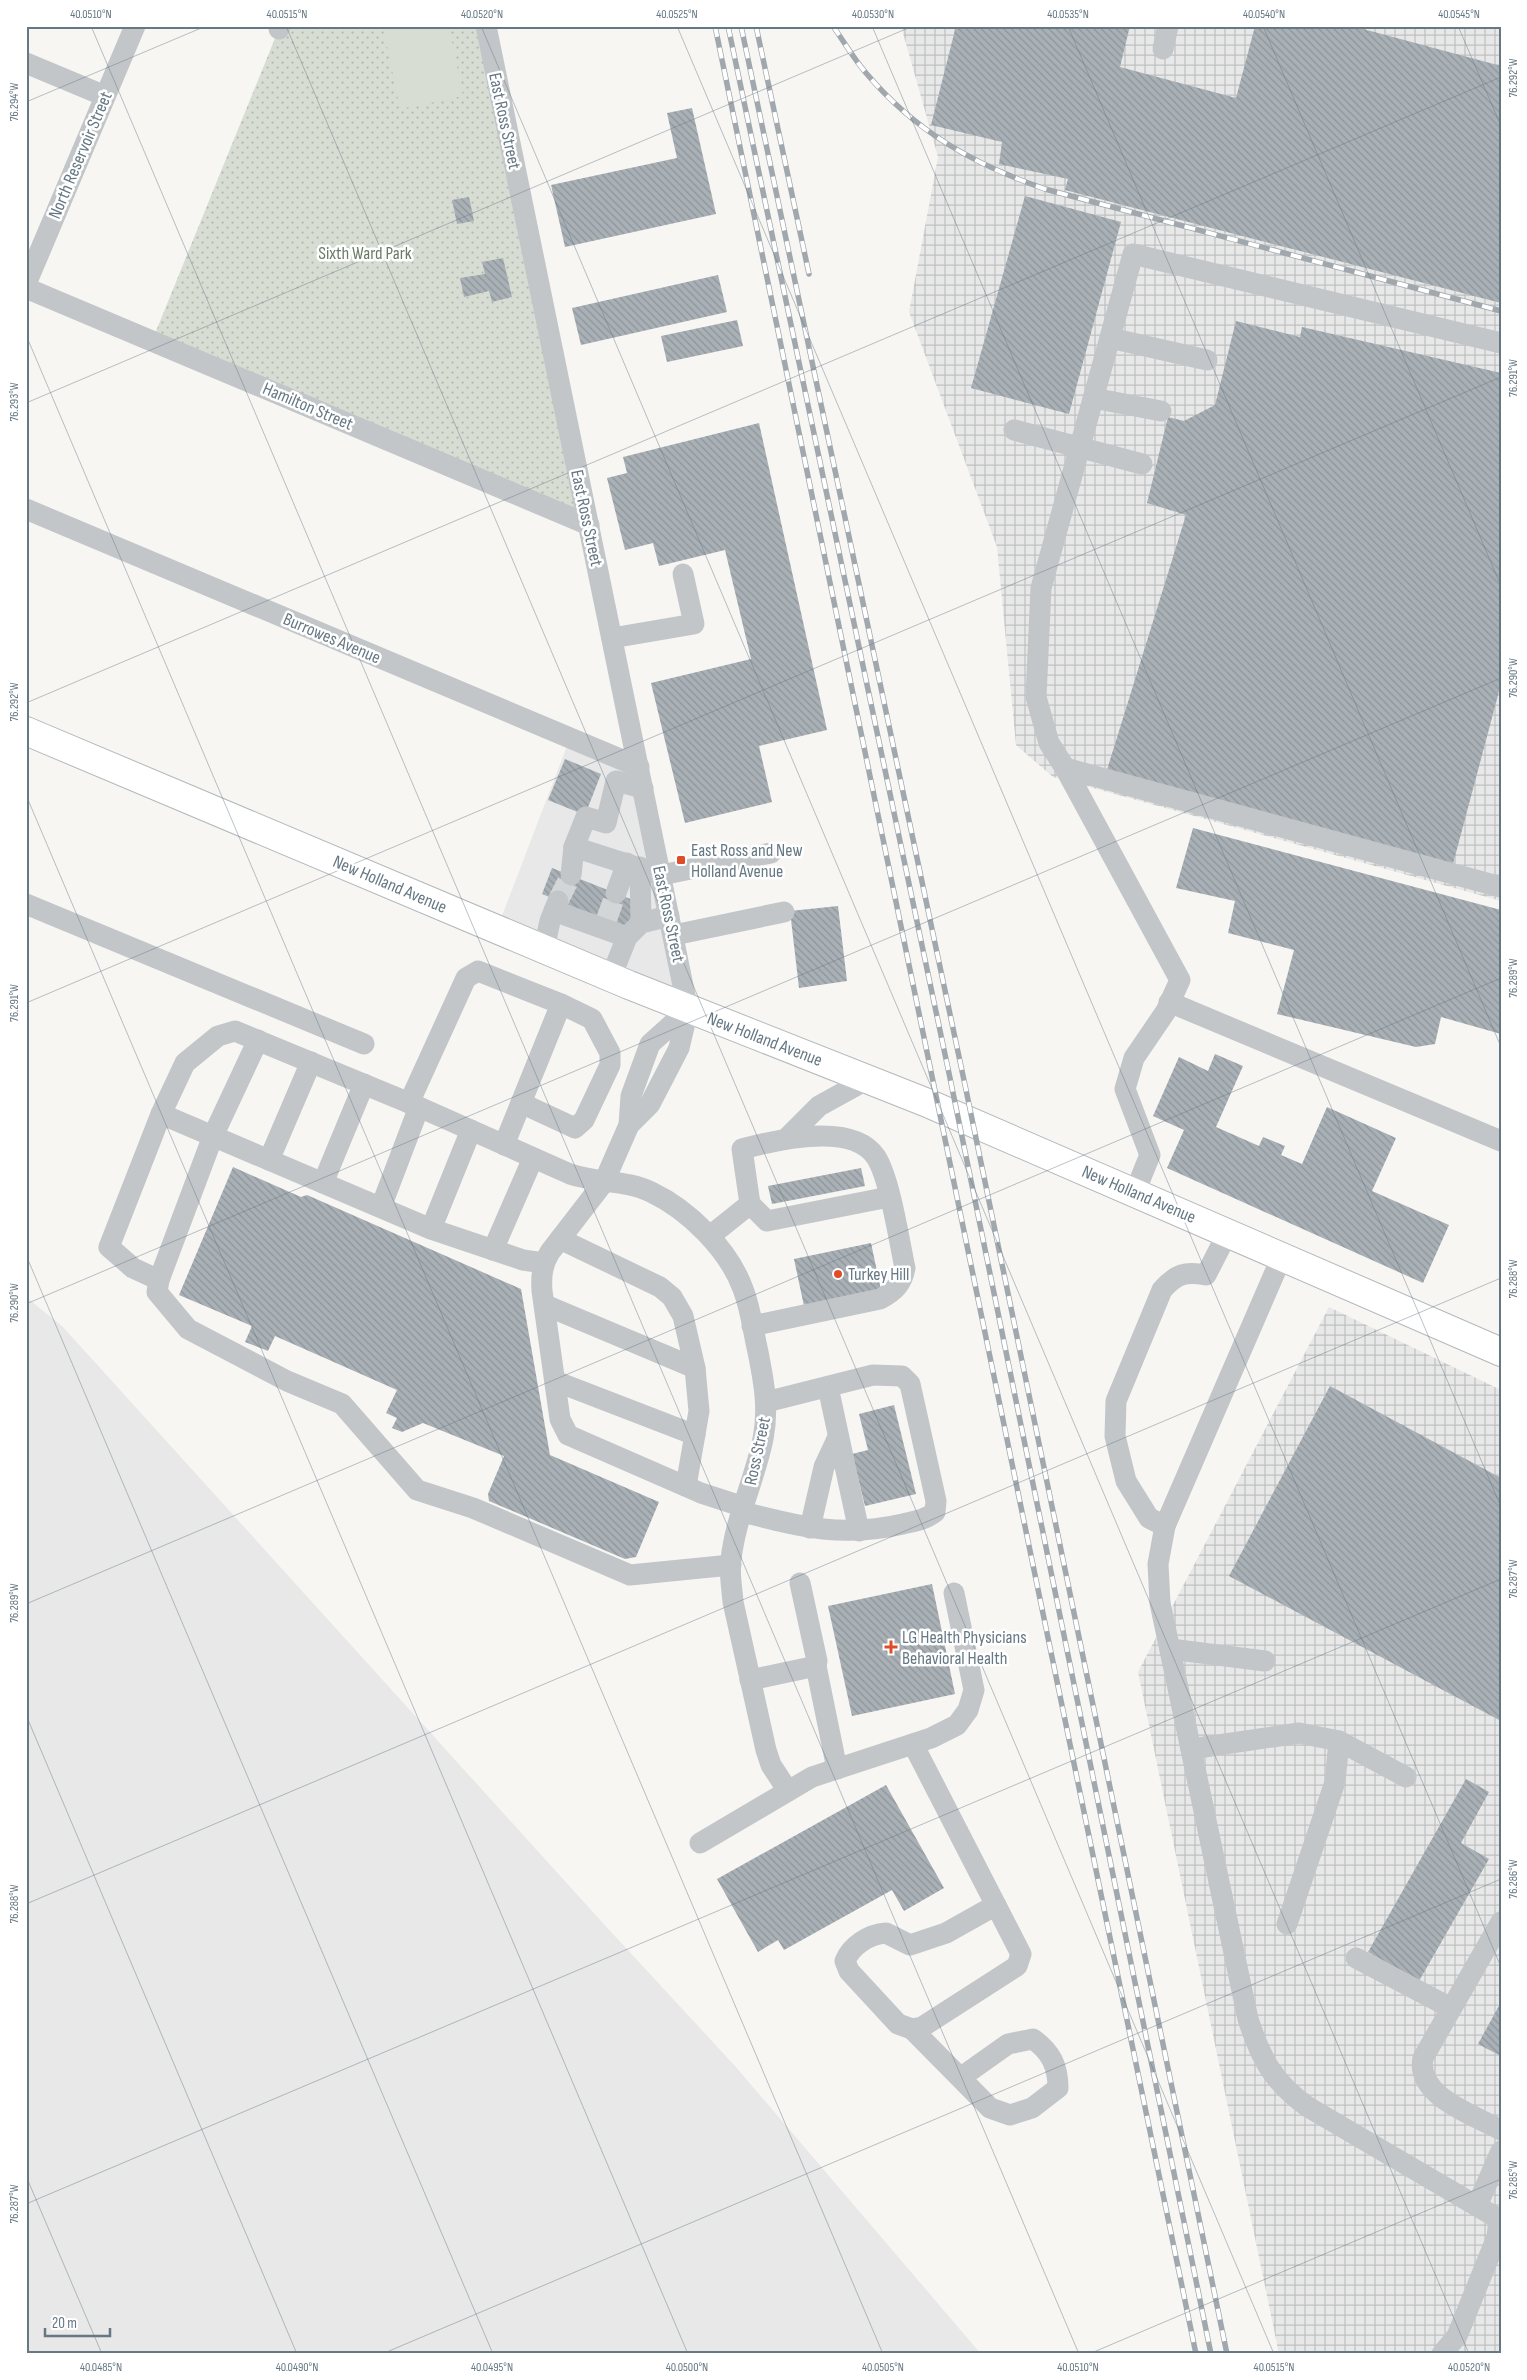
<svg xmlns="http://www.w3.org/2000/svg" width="1527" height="2380" viewBox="0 0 1527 2380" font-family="'Sofia Sans Condensed',sans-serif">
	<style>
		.built { fill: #e7e8e7 }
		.industrial { fill: url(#industrial-grid) }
		.park { fill: url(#park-dots) }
		.pitch { fill: #d8ddd4 }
		.building { fill: url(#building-back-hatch) }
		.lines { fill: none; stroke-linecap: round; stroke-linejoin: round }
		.minor-tunnel { stroke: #d3d6d7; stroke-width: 21; stroke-dasharray: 21 11; stroke-linecap: butt }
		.major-casing { stroke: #b3b8bb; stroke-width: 30 }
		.minor { stroke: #c2c6c9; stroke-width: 21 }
		.major { stroke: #fff; stroke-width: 28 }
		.rail-casing { stroke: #a1a8ad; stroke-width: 5.5 }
		.rail { stroke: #fff; stroke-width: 4; stroke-dasharray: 11; stroke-linecap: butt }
		.ticks { fill: none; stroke: #667884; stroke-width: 1; stroke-opacity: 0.45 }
		.poi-dot { fill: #e04c2a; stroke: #fff; stroke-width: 2 }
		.labels { text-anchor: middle; stroke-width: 5; stroke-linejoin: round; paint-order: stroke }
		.street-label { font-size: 18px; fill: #667884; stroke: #fff }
		.park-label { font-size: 18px; fill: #6a7b65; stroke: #fff }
		.poi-label { font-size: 18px; fill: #667884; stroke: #fff; text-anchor: start }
		.neatline { fill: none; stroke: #667884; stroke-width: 2 }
		.ticks-label { font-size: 12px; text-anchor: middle; fill: #667884 }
	</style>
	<defs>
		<pattern id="industrial-grid" width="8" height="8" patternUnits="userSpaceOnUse" patternTransform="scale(1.25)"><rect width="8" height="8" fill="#e7e8e7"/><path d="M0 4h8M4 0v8" fill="none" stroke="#bfc1c1"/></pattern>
		<pattern id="park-dots" width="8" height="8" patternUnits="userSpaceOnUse" patternTransform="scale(1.25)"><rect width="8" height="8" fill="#d8ddd4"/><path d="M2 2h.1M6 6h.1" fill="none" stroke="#b3b8b2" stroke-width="1.8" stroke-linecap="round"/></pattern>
		<pattern id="building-back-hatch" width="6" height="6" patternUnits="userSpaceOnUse" patternTransform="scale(1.25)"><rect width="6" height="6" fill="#a9b1b6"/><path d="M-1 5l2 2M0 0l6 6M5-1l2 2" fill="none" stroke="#8d959a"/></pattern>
	</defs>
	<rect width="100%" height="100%" fill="#f7f6f3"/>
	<g class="built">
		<path d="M567 746 639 767 688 1010 497 929Z"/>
		<path d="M26 1297 63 1327 601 1921 735 2066 981 2354H26Z"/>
	</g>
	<g class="industrial">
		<path d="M901 26H1501V901L1053 777 1016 745 997 547 909 312 938 157Z"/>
		<path d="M1329 1307 1501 1390V2354H1279L1138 1672Z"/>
	</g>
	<path class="park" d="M280 26H486L589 525 152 341Z"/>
	<path class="pitch" d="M383 26H449L463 96 400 109Z"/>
	<g class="building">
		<path d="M956 26H1130L1120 67 1236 98 1255 26H1352L1501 66V303L1065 190 1068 179 999 164 1002 142 931 125Z"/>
		<path d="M692 108 716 214 565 247 551 185 677 158 667 113Z"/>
		<path d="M1025 196 1121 222 1069 414 971 388Z"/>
		<path d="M469 197 474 221 457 224 452 200Z"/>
		<path d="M503 258 512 297 492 302 489 291 464 297 460 278 485 274 482 262Z"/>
		<path d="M718 275 727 312 581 345 572 308Z"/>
		<path d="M737 320 743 346 667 362 661 336Z"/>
		<path d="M1236 321 1300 337 1302 327 1501 373V684L1453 864 1106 773 1186 515 1147 503 1168 417 1184 421 1215 405Z"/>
		<path d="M759 423 827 730 759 746 772 802 685 823 651 683 751 659 725 550 659 566 653 543 625 550 607 478 627 473 623 457Z"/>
		<path d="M565 759 601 774 585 815 548 800Z"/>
		<path d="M1193 828 1501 910V1034L1441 1017 1435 1044 1416 1047 1277 1014 1294 950 1228 933 1235 901 1176 888Z"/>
		<path d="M552 868 638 902 627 929 542 894Z"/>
		<path d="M838 906 847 981 799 988 790 911Z"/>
		<path d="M1215 1054 1243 1066 1216 1127 1259 1146 1263 1137 1285 1146 1281 1155 1302 1164 1327 1107 1396 1138 1372 1191 1449 1225 1423 1283 1167 1168 1184 1130 1153 1116 1179 1057 1208 1071Z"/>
		<path d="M233 1167 301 1197 307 1195 521 1289 550 1455 659 1502 636 1557 625 1559 489 1501 488 1494 504 1456 423 1423 402 1432 392 1428 397 1418 386 1413 397 1390 275 1336 268 1351 245 1342 252 1326 179 1295Z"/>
		<path d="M861 1168 865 1186 772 1204 768 1186Z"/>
		<path d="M871 1243 881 1290 804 1306 794 1259Z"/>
		<path d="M1330 1386 1501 1478V1721L1229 1576Z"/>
		<path d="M894 1405 916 1494 865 1506 852 1454 868 1450 859 1414Z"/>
		<path d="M932 1584 955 1694 852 1716 828 1606Z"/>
		<path d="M1466 1779 1489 1792 1461 1843 1489 1859 1419 1981 1368 1952Z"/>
		<path d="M886 1785 944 1888 904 1911 892 1890 784 1950 778 1940 758 1952 717 1879Z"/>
		<path d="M1501 2002V2056L1478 2044Z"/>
	</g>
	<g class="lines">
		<g class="minor-tunnel">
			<path d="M558 901 571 875"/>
			<path d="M606 921 616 893"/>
		</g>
		<g class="major-casing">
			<path id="major" d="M26 731 629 985 925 1102 1501 1352"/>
		</g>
		<g class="minor">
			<path d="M486 26 688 1010 679 1048 650 1104 629 1125"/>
			<path d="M279 29 280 26"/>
			<path d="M1163 49 1168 26"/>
			<path d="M26 63 105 96"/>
			<path d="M26 284 135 26"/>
			<path d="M26 288 589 525"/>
			<path d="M1110 338 1207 360"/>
			<path d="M1093 398 1161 411"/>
			<path d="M1014 430 1142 464"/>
			<path d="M26 509 639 767"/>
			<path d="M612 638 694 624 683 574"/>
			<path d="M1065 768 1501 887"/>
			<path d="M574 847 661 875 771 853"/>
			<path d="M640 867 641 923"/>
			<path d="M571 875 574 847 586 817 606 823 616 781 643 788"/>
			<path d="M616 893 627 863"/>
			<path d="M26 904 364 1044"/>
			<path d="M554 911 627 937"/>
			<path d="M674 935 784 912"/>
			<path d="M544 949 550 921 558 901"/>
			<path d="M611 977 627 937 641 923 669 916"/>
			<path d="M1169 1002 1501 1141"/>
			<path d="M688 1010 650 1044 631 1096 629 1125 604 1182 550 1252C542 1265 541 1276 542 1291L560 1419 568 1435 701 1493 744 1507"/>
			<path d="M258 1040 213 1136 159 1280 157 1292 188 1329 287 1381 342 1404 417 1490 473 1508 630 1575 731 1565"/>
			<path d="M409 1103 466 978 478 971 561 1004 504 1145"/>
			<path d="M521 1103 575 1128 584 1120 610 1065V1053L592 1019 561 1004"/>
			<path d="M788 1137 819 1106 868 1079"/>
			<path d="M269 1160 311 1062"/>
			<path d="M323 1183 364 1084"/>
			<path d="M1135 1192 1150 1155 1125 1089 1134 1058 1166 1011 1180 980 1065 768 1049 743 1036 697 1041 588 1133 254 1501 343"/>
			<path d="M750 1204 767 1221 889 1197"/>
			<path d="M381 1207 419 1107"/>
			<path d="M431 1229 471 1130"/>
			<path d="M710 1236 750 1204 742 1149C776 1140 852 1121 876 1157 890 1179 899 1240 905 1268 902 1284 895 1291 880 1299L752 1326"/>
			<path d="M560 1239 660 1287 672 1297 683 1316 695 1368 699 1411 686 1486"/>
			<path d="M493 1250 533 1158"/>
			<path d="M1282 1256 1165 1526 1158 1564 1160 1603 1248 2019C1261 2059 1273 2082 1308 2107L1499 2219 1501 2223"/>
			<path d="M544 1263 523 1260 431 1229 161 1114 185 1063 218 1036 235 1031 419 1107 570 1174C596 1183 627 1180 651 1192 689 1210 729 1250 743 1289 751 1309 753 1331 758 1352 764 1382 769 1409 763 1439 755 1479 735 1519 731 1560 729 1574 732 1588 733 1602L766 1750 771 1765 788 1791"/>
			<path d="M159 1280 133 1268 109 1247 161 1114"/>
			<path d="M545 1305 695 1368"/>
			<path d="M555 1381 695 1435"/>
			<path d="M828 1387 859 1531"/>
			<path d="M743 1512C801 1527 842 1538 903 1524 915 1521 925 1520 935 1512L936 1501 910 1384 902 1376 873 1375 766 1402"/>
			<path d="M1165 1526 1149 1518 1126 1481 1115 1436 1116 1401 1162 1290C1176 1274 1185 1271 1206 1275L1228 1232"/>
			<path d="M810 1528 824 1467 838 1437"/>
			<path d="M1170 1649 1265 1661"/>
			<path d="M816 1666 837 1769"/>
			<path d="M750 1680 816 1666 817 1661 800 1583"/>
			<path d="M1339 1741 1406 1777"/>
			<path d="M913 1744C949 1814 985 1884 1021 1954L1017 1966 922 2027 912 2029 898 2024 849 1971 845 1961C851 1946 869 1934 886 1933L910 1945 946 1933 996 1905"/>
			<path d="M1191 1749 1299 1733 1339 1741 1335 1782 1287 1924"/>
			<path d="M700 1843 812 1777 931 1738 957 1725 968 1710 974 1690 954 1593"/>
			<path d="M1501 1922 1423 2058C1415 2096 1474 2115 1501 2130"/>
			<path d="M1356 1958 1451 2008"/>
			<path d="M912 2029 990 2108 1010 2115 1032 2108 1058 2088C1058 2066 1051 2052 1033 2039L1008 2044 960 2078"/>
			<path d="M1477 2206 1501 2151"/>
			<path d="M1442 2354 1457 2336 1497 2237 1499 2219"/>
		</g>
		<use href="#major" class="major"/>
		<g class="rail-casing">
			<g id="rail">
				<path d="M715 26 1196 2354"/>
				<path d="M728 26 950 1078 1211 2354"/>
				<path d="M741 26 965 1085 1227 2354"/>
				<path d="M756 26 809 274"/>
				<path d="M833 26C844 42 854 59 866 73 916 132 973 164 1045 189L1501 311"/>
			</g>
		</g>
		<use href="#rail" class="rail"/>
	</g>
	<path class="ticks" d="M91 26 1079 2354M286 26 1274 2354M481 26 1469 2354M677 26 1501 1967M872 26 1501 1507M1068 26 1501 1047M1263 26 1501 586M1458 26 1501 126M26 102 206 26M26 335 883 2354M26 403 913 26M26 703 1501 77M26 795 688 2354M26 1003 1501 377M26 1255 493 2354M26 1304 1501 678M26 1604 1501 978M26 1715 297 2354M26 1904 1501 1278M26 2176 102 2354M26 2204 1501 1579M382 2354 1501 1879M1089 2354 1501 2179"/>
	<g class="poi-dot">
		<rect x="676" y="855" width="10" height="10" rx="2.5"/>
		<circle cx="838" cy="1274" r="5"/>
		<path d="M888.5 1639.5h5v5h5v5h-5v5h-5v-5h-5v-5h5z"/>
	</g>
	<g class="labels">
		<g class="street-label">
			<text transform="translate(505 121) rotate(78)" y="6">East Ross Street</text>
			<text transform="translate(80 155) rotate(-67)" y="6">North Reservoir Street</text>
			<text transform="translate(308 406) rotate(23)" y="6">Hamilton Street</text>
			<text transform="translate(587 518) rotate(78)" y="6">East Ross Street</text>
			<text transform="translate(332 638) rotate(23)" y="6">Burrowes Avenue</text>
			<text transform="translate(390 884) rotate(23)" y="6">New Holland Avenue</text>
			<text transform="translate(669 914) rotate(78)" y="6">East Ross Street</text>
			<text transform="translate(765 1039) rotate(21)" y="6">New Holland Avenue</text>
			<text transform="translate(1139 1194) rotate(23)" y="6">New Holland Avenue</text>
			<text transform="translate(757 1451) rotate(-78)" y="6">Ross Street</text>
		</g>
		<g class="park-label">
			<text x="365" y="259">Sixth Ward Park</text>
		</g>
		<g class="poi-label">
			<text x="691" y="856">East Ross and New<tspan x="691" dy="21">Holland Avenue</tspan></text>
			<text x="848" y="1280">Turkey Hill</text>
			<text x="902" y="1643">LG Health Physicians<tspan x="902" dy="21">Behavioral Health</tspan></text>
		</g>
	</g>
	<rect width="1527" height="2380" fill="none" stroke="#ffffff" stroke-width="55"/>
	<path d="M45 2328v8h65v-8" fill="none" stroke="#667884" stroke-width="2.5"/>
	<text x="52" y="2328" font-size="15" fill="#667884" stroke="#ffffff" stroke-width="4" paint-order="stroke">20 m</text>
	<rect x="28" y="28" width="1472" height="2324" class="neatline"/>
	<g class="ticks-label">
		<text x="91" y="18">40.0510°N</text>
		<text x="287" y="18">40.0515°N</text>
		<text x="482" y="18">40.0520°N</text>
		<text x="677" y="18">40.0525°N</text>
		<text x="873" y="18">40.0530°N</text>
		<text x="1068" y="18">40.0535°N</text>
		<text x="1264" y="18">40.0540°N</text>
		<text x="1459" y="18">40.0545°N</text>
		<text transform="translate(1513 78) rotate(-90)" y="4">76.292°W</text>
		<text transform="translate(14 102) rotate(-90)" y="4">76.294°W</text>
		<text transform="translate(1513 378) rotate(-90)" y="4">76.291°W</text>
		<text transform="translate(14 402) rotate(-90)" y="4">76.293°W</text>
		<text transform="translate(1513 678) rotate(-90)" y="4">76.290°W</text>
		<text transform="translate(14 702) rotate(-90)" y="4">76.292°W</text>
		<text transform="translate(1513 978) rotate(-90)" y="4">76.289°W</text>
		<text transform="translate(14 1003) rotate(-90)" y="4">76.291°W</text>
		<text transform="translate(1513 1279) rotate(-90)" y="4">76.288°W</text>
		<text transform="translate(14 1303) rotate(-90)" y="4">76.290°W</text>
		<text transform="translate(1513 1579) rotate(-90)" y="4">76.287°W</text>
		<text transform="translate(14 1603) rotate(-90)" y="4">76.289°W</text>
		<text transform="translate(1513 1879) rotate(-90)" y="4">76.286°W</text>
		<text transform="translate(14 1904) rotate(-90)" y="4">76.288°W</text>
		<text transform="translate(1513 2180) rotate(-90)" y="4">76.285°W</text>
		<text transform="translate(14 2204) rotate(-90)" y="4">76.287°W</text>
		<text x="101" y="2371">40.0485°N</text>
		<text x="297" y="2371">40.0490°N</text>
		<text x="492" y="2371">40.0495°N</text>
		<text x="687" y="2371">40.0500°N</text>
		<text x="883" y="2371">40.0505°N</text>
		<text x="1078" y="2371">40.0510°N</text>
		<text x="1274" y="2371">40.0515°N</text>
		<text x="1469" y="2371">40.0520°N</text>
	</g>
</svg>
